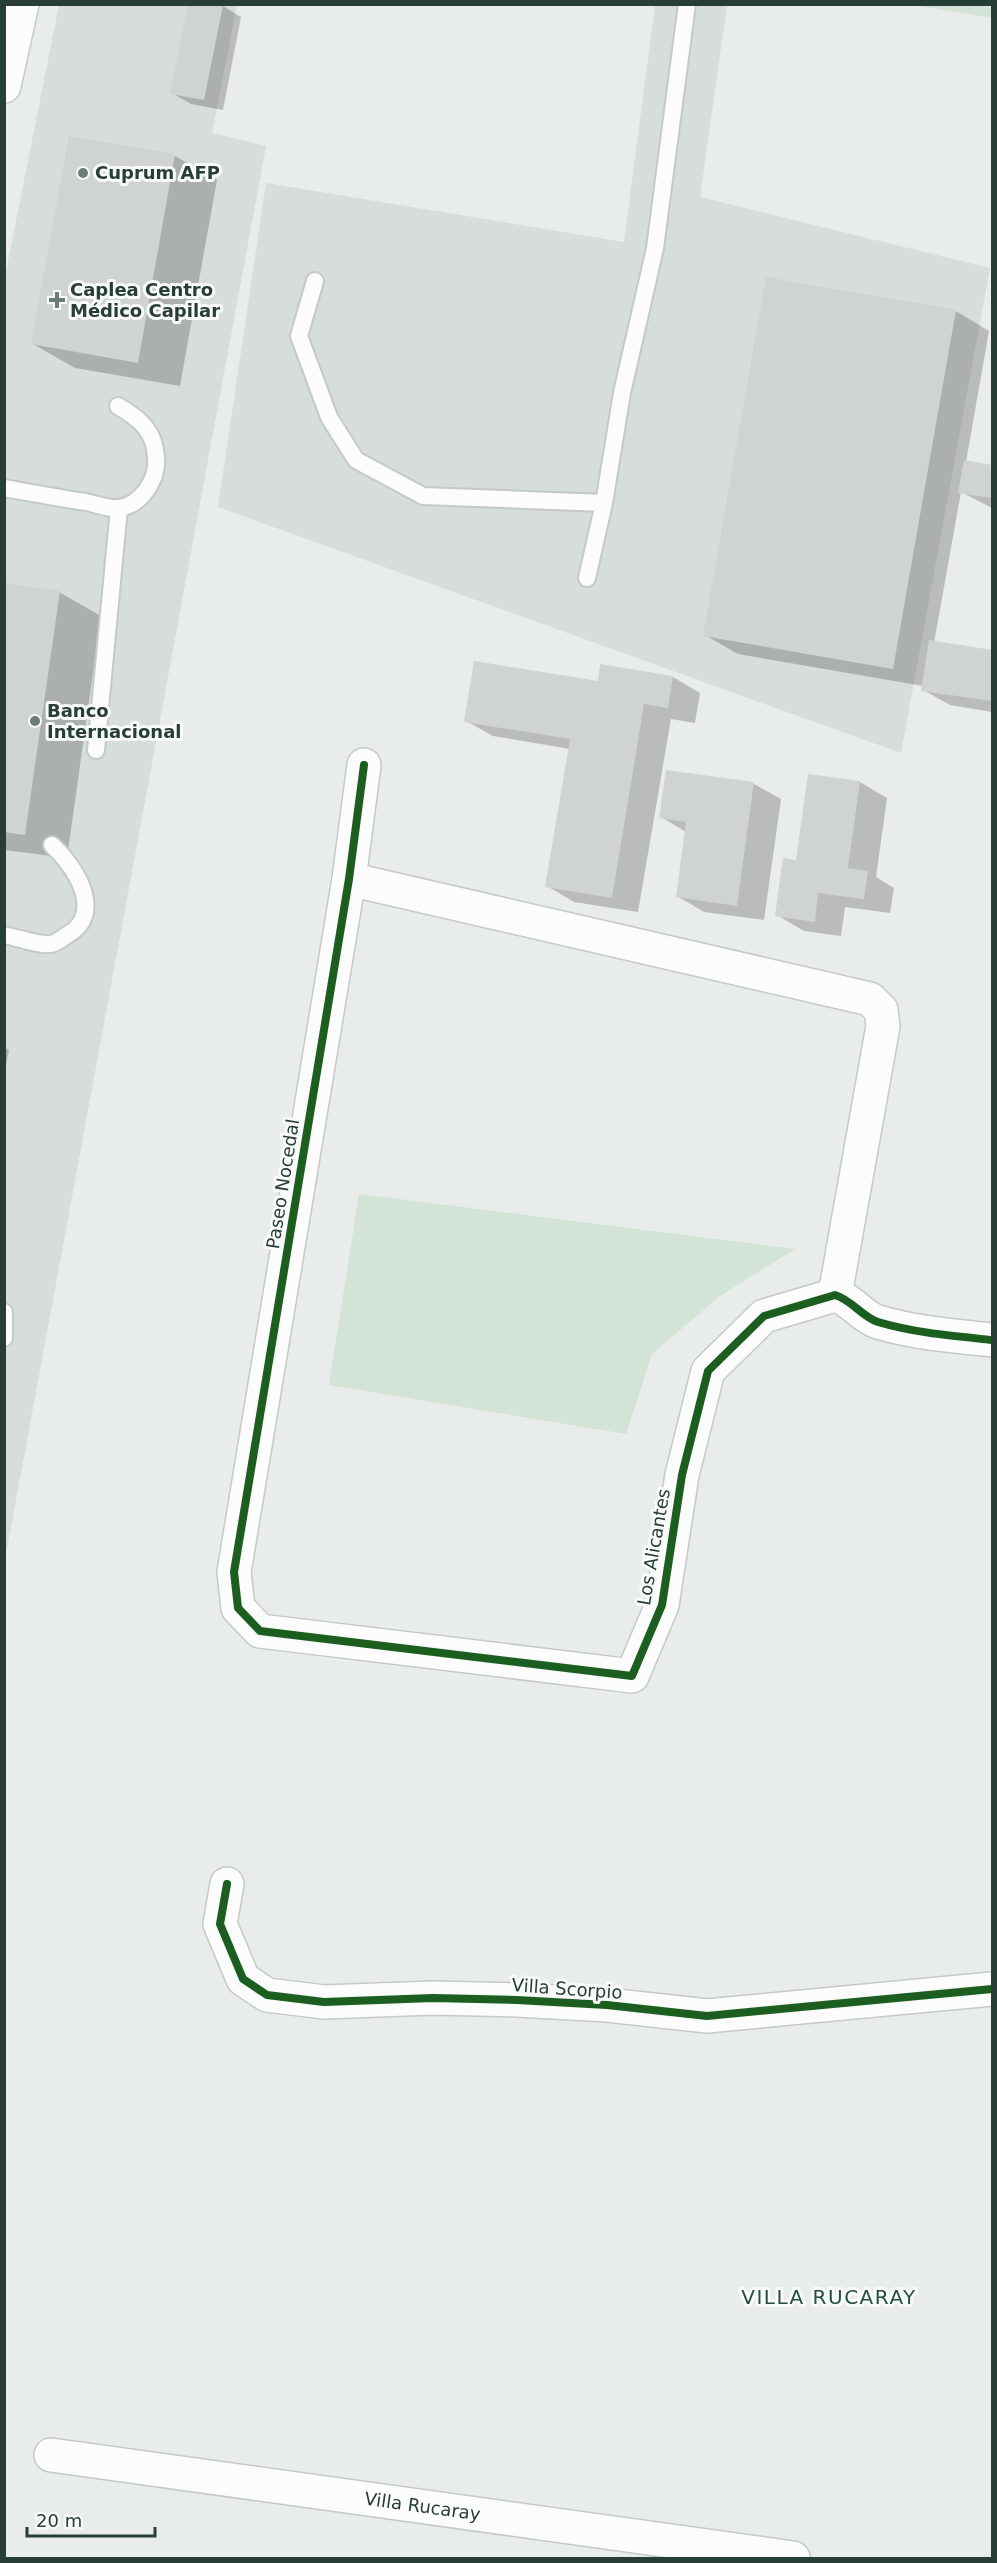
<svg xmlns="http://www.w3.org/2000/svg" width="997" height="2563" viewBox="0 0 997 2563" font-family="'DejaVu Sans',sans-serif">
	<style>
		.built { fill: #d6ddda }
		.green { fill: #d3e3d7 }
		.shadow { fill: #0003 }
		.building { fill: #cfd3d1 }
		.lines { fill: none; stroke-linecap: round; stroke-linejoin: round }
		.service-casing { stroke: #c5c9c7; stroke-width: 20 }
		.minor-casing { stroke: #c5c9c7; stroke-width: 36 }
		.tertiary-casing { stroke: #c5c9c7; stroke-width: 36 }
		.service { stroke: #fcfcfc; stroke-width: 16 }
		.minor { stroke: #fcfcfc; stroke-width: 33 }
		.tertiary { stroke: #fcfcfc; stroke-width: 33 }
		.cycleway-casing { stroke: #f7faf8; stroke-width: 11 }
		.cycleway { stroke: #1b5e20; stroke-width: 8 }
		.poi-dot { fill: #6b7b75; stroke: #f7faf8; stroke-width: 2 }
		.labels { text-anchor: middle; stroke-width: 6; stroke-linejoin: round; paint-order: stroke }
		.poi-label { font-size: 18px; font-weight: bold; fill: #273e36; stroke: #f7faf8; text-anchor: start }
		.street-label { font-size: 18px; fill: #273e36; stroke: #f7faf8 }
		.neighbourhood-label { font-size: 20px; letter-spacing: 1.5px; fill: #244f41; stroke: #f7faf8 }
	</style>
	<rect width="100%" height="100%" fill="#e8ecea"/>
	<g class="built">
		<path d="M59 5H237L212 133 266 146 5 1560V276Z"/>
		<path d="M655 5H727L700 197 990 268 901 753 218 507 266 183 624 242Z"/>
	</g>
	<g class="green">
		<path d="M914 5 978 4 992 8V18Z"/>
		<path d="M359 1194 795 1249 720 1296 652 1354 626 1434 329 1385Z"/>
	</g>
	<g class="shadow">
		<path d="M189 4 223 6 241 17 223 110 191 104 172 93Z"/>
		<path d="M70 137 175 156 217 180 180 386 75 368 33 344Z"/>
		<path d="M956 311 989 331 966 462 992 467V508L961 492 934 643 992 651V712L950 705 923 690V686L738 654 705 635Z"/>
		<path d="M4 585 59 592 101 616 67 858 4 850Z"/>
		<path d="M601 666 673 677 700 693 695 723 671 719 638 912 574 902 547 886 570 749 493 736 466 721 599 683Z"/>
		<path d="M667 772 754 784 781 799 764 920 704 912 677 896 686 832 661 817Z"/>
		<path d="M809 776 860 782 887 798 876 877 894 888 890 913 845 907 841 936 804 931 777 915 797 862Z"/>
		<path d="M4 1047 9 1050 4 1075Z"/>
	</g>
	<g class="building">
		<path d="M188 4 223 5 204 100 170 94Z"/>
		<path d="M69 136 175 154 138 363 31 344Z"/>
		<path d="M766 277 956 310 893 669 703 636Z"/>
		<path d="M964 460 992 465V498L958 493Z"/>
		<path d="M4 583 60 591 25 835 4 832Z"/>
		<path d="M929 640 992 650V701L921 691Z"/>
		<path d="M474 661 598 681 600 664 673 676 668 708 644 704 612 898 545 887 570 739 464 722Z"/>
		<path d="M666 770 754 782 737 906 676 897 686 822 659 818Z"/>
		<path d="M808 774 860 781 848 868 868 871 864 899 818 893 815 922 775 916 783 858 796 860Z"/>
	</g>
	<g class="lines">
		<g class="service-casing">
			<g id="service">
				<path d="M315 281 299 336 329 417 356 460 423 496 604 503"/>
				<path d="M4 488C32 493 59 498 86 502 96 504 108 509 118 508 141 506 158 479 156 458 155 431 140 419 118 406"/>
				<path d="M587 578 604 503 622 393 655 248 687 4"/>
				<path d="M96 750 119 508"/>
				<path d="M4 935C15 937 41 946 51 944 56 943 63 938 67 935 106 914 75 866 52 845"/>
				<path d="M4 1312V1338"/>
			</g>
		</g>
		<g class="minor-casing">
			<g id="minor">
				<path d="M364 765 349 879 234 1572 238 1608 260 1631 632 1676 662 1605 682 1475 708 1371 764 1316 835 1295C852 1300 862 1317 878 1322 915 1333 954 1336 992 1340"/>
				<path d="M349 879 870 999 881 1010 883 1026 835 1295"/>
				<path d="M227 1884 220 1924 243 1979 267 1995 324 2002 433 1998 517 2000 607 2005 707 2016 992 1989"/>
				<path id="s1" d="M51 2455 793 2558"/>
			</g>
		</g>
		<g class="tertiary-casing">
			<path id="tertiary" d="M4 86 22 4"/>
		</g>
		<use href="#service" class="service"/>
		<use href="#minor" class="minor"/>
		<use href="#tertiary" class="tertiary"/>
		<g class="cycleway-casing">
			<g id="cycleway">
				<path d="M364 765 349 879 234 1572 238 1608 260 1631 632 1676 662 1605 682 1475 708 1371 764 1316 835 1295C852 1300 862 1317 878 1322 915 1333 954 1336 992 1340"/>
				<path d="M227 1884 220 1924 243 1979 267 1995 324 2002 433 1998 517 2000 607 2005 707 2016 992 1989"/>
			</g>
		</g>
		<use href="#cycleway" class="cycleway"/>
	</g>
	<g class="poi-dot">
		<circle cx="83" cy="173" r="6"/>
		<path d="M54 291h6v6h6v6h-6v6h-6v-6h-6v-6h6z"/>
		<circle cx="35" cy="721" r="6"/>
	</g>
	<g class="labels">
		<g class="poi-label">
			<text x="95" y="179">Cuprum AFP</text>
			<text x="70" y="296">Caplea Centro<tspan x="70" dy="21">Médico Capilar</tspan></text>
			<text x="47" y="717">Banco<tspan x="47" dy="21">Internacional</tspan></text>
		</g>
		<g class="street-label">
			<text transform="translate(283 1184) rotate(-81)" y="6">Paseo Nocedal</text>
			<text transform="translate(654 1547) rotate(-80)" y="6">Los Alicantes</text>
			<text transform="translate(567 1989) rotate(4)" y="6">Villa Scorpio</text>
			<text dy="6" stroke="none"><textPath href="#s1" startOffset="375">Villa Rucaray</textPath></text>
		</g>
		<g class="neighbourhood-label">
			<text x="829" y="2304">VILLA RUCARAY</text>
		</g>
	</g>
	<rect width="997" height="2563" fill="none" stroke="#273e36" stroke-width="12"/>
	<path d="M27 2527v9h128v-9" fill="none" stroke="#273e36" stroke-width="3"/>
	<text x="36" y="2527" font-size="18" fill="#273e36" stroke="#f7faf8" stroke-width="4.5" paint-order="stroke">20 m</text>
</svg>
